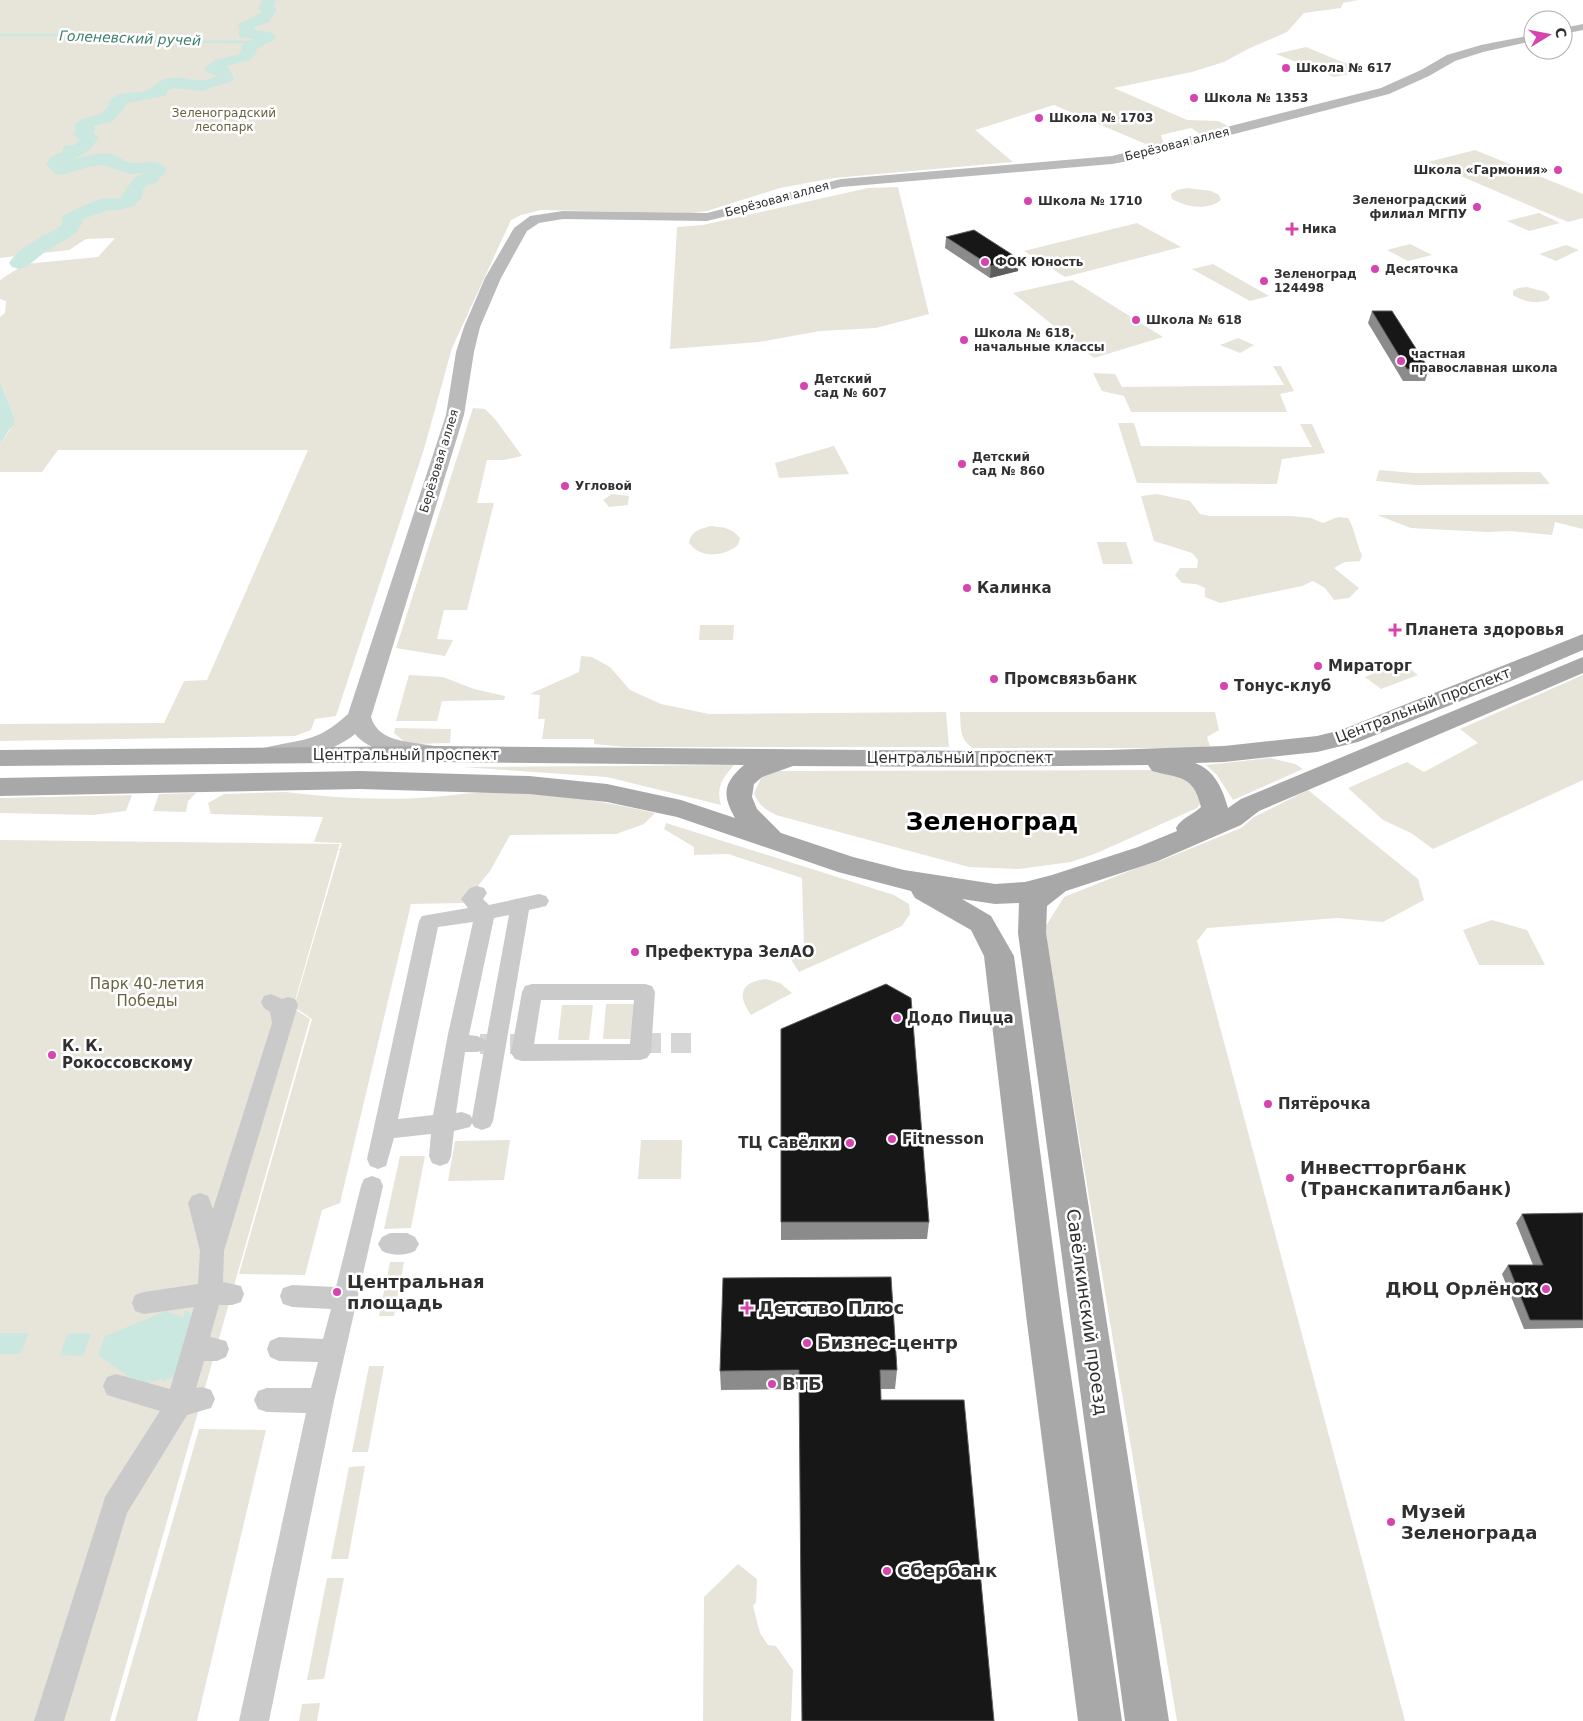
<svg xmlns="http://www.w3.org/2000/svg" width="1583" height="1721" viewBox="0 0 1583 1721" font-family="'DejaVu Sans',sans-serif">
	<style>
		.green { fill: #e7e4da }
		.water { fill: #cbe8e0 }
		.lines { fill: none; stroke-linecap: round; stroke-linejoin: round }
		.stream { stroke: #cbe8e0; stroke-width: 2.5 }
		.river { fill: #cbe8e0; fill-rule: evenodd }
		.street-tunnel { stroke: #d6d6d6; stroke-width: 20; stroke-dasharray: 20 10; stroke-linecap: butt }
		.street { fill: #cacaca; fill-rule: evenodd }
		.secondary { fill: #bababa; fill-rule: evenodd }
		.primary { fill: #a8a8a8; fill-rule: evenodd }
		.wall { fill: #8b8b8b }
		.shaded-wall { fill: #5d5d5d }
		.building { fill: #171717; stroke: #5d5d5d }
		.poi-dot { fill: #d644af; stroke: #fff; stroke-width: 2 }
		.labels { text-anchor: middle; stroke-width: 5; stroke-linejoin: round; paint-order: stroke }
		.far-poi-label { font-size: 12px; font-weight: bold; fill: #303030; stroke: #fff; text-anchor: start }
		.far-park-label { font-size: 12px; fill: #686341; stroke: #fff }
		.far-street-label { font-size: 12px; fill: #303030; stroke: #fff }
		.far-water-label { font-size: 14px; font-style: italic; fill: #40806e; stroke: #fff }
		.poi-label { font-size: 15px; font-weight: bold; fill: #303030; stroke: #fff; text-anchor: start }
		.street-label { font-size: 15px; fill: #303030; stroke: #fff }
		.park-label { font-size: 15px; fill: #686341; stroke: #fff }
		.near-poi-label { font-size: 18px; font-weight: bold; fill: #303030; stroke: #fff; text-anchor: start }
		.near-street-label { font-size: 18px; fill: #303030; stroke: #fff }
		.town-label { font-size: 25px; font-weight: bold; fill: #000; stroke: #fff }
	</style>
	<rect width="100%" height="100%" fill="#fff"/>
	<g class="green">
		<path d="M0 0H1358L1343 3 1341 8 1304 13 1287 32 1248 49 1224 62 1192 72 1114 88 1187 120 1218 121 1228 126 1200 134 1191 128 1161 135 1164 144 1155 148 1054 105 975 130 1013 162 834 178 780 188 707 211 691 213 541 210 521 215 511 220 452 348 424 449 336 716 315 719 311 730 295 736 0 741V724L164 723 184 681 207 680 308 450H58L42 472H0V444L10 430 14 417 0 381V317L5 313 6 301 0 299V280L25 264 98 257 115 238 86 239 69 250 0 258Z"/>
		<path d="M1306 47 1364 71 1334 77 1276 54Z"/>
		<path d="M1475 150 1583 194V218L1568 222 1428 162Z"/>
		<path d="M898 187 929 314 876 328 820 331 759 342 670 349 677 227 703 225 868 188Z"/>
		<path d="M1187 188 1211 191 1219 195 1221 200C1207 211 1186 207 1172 199L1171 194 1177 190Z"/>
		<path d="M1539 213 1560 223 1529 231 1507 221Z"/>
		<path d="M1137 223 1181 247 1065 277 1024 251Z"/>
		<path d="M1410 244 1432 255 1408 261 1387 250Z"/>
		<path d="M1566 245 1579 250 1556 261 1539 254Z"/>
		<path d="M1213 264 1269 296 1250 301 1192 269Z"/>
		<path d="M1072 280 1163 337 1094 358 1013 293Z"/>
		<path d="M1527 287 1546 292 1550 297 1548 300C1535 304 1524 302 1513 295V291L1518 288Z"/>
		<path d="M1238 338 1254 345 1240 353 1220 345Z"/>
		<path d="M1273 366H1281L1294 391 1280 394 1287 412H1131L1124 396 1102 391 1093 373 1115 374 1122 387 1284 385Z"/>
		<path d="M473 408 485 409 495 419 522 456 504 460H487L477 503H494L467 610H444L437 639 453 640 445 656 396 648Z"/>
		<path d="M1118 423H1134L1141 446 1312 447 1300 424H1312L1325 453 1282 459 1277 484 1137 483Z"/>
		<path d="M834 446 849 474 779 478 775 463Z"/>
		<path d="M1379 470 1414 473 1540 472 1550 484 1415 485 1376 481Z"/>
		<path d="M612 494 629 496 628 505 609 507 603 500Z"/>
		<path d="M1157 494 1190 501 1200 514 1210 516H1291L1311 518 1323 523 1338 517 1348 518C1355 529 1356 543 1362 555L1360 561 1345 562 1334 568 1359 588 1349 598 1334 600 1325 588 1313 581 1302 586 1220 603 1205 597V588L1196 584 1182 583 1175 575 1180 568H1197L1198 560 1192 553 1154 541 1141 496Z"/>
		<path d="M1377 515H1583V529L1555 522 1552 535 1510 531 1487 532 1411 528Z"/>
		<path d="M711 526C723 527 732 528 740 538L738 545C723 557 701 559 689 543 691 531 700 529 711 526Z"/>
		<path d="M1097 542H1126L1133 564H1103Z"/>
		<path d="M700 625H734L733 640H699Z"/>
		<path d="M581 656 592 657 610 667 630 690 661 704 709 714 946 712 949 747H626L594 744V739H542L545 719H538L540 695 530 694 579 672Z"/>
		<path d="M1401 662 1418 675 1381 689 1365 677Z"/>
		<path d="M409 675 443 677 474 689 505 696 504 700 442 701 437 721H396Z"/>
		<path d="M1583 675V780L1433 849 1411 833 1383 820 1348 788 1407 762 1424 772 1478 743 1460 729Z"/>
		<path d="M960 712H1215L1219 730 1207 737 1210 746 1196 748H973C959 739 961 728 960 712Z"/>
		<path d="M395 728 451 729 450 743 414 744 405 742 394 733Z"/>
		<path d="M1270 758 1295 764 1303 769 1233 800 1217 775 1206 765Z"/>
		<path d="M734 765C722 779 716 787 721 805L607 777 462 767Z"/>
		<path d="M1168 770 1189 778 1203 800 1197 808 1097 853 1071 862 1019 869 969 867 776 815C765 809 758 805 754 793L762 776 775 771Z"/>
		<path d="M1308 790 1418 879 1424 900 1383 922 1337 918 1207 928 1197 941 1405 1721H1177L1044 929 1064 897 1142 866 1160 861 1241 828 1254 817Z"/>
		<path d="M285 792C334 798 384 801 433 797 448 796 463 793 478 793 538 790 597 800 655 813L644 824 616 834 510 835 490 871 464 903 411 904 340 1203 322 1210 305 1275 239 1274 312 1019 294 1007 340 850H338L293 1008 310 1019 110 1721H0V840L340 844 338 849H340L342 843 314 842 323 817 211 814 208 803 224 794Z"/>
		<path d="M196 793 188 801 186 812 153 811 159 794Z"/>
		<path d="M132 795 126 811 93 815 0 813V798Z"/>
		<path d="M666 823 894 895 909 904 910 914 902 926 799 972 788 955 804 949 802 878 728 854 694 855V847L664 829Z"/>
		<path d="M1492 920 1527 930 1545 965H1479L1463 930Z"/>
		<path d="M766 979 780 983 792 993 751 1015C737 995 740 982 766 979Z"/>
		<path d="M606 1004H637L634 1039H603Z"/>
		<path d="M562 1005H593L589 1040H558Z"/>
		<path d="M510 1140 504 1180 448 1181 455 1141Z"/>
		<path d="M641 1140H682L681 1179H638Z"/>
		<path d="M400 1156H425L411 1228 384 1229Z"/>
		<path d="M390 1262H404L394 1316H379Z"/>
		<path d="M369 1366H384L368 1452H352Z"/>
		<path d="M199 1429 266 1430 197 1721H115Z"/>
		<path d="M365 1466 348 1559H331L349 1467Z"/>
		<path d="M738 1564 757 1579 756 1602 753 1606 760 1633 768 1645 776 1646 793 1670 791 1721H703L704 1597Z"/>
		<path d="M327 1578H344L324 1679 307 1680Z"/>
		<path d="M320 1703 317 1721H299L302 1704Z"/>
	</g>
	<g class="water">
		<path d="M0 381 14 417V423L0 444Z"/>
		<path d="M185 1310 194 1315 176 1375 161 1383 164 1378 141 1385 98 1355 105 1336 166 1311 183 1318Z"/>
		<path d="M0 1333H29L20 1354H0Z"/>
		<path d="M68 1333 91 1334 83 1356 60 1355Z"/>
	</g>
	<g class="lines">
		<path class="stream" d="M0 35H64L122 41 260 42"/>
		<path class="river" d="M262 0H276L273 6 277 9 269 22 254 27 255 30 270 32 276 37 274 40 256 49 258 51 250 60 227 66 234 78 232 81 202 91 174 88 166 91 167 93 165 96 127 103 124 109 111 122 93 126 95 130 93 133 99 138 88 151 73 160C85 156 103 150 116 156 122 159 127 163 134 163 146 164 159 158 167 170L156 183 147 185 143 190 142 197 134 206 119 210H108L81 220 83 222 75 234 45 252 26 267 19 269 12 267 9 263C20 246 44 236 61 226L63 222 61 218C63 214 99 199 104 198 109 198 115 199 120 198L135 177 146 173 130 174 103 165 91 166 62 175 56 174 46 165 51 157 62 152 64 146 74 145 80 140 73 134 76 130 74 126C81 116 90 118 100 114 103 112 107 108 109 105L108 103C118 89 134 95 148 90 156 87 156 80 171 78 189 76 198 85 217 76L206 72 204 69 215 60 240 54 242 45 254 39 240 37 238 34 240 30 238 26 240 23 261 13 262 12 258 8Z"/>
		<g class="street-tunnel">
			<path d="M641 1043H696"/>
			<path d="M480 1044H524"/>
		</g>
		<g class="street">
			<path d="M477 886 484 888 487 893 483 899 489 905 539 894 546 896 549 901 546 906 529 910 493 1121 490 1127 482 1130 474 1127 472 1123 470 1127 454 1131 451 1156 448 1163 440 1166 432 1163 429 1156 431 1134 394 1138 386 1166 378 1169 370 1166 367 1159 419 921 422 916 468 908 461 899 470 888ZM509 915 486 1040 477 1036 469 1035 494 918ZM473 922 448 1034 433 1115 398 1119 438 927ZM484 1050 472 1118 470 1115 462 1112 456 1113 465 1052H477Z"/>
			<path d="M532 984H645L652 986 655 992 651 1052 647 1058 640 1060 522 1061 515 1059 511 1053 522 992 525 986ZM541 1000H634L630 1044H534Z"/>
			<path d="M271 994 282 999 288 997 295 999 298 1005 224 1251 223 1282 241 1286 244 1294 241 1302 232 1305H219L210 1337 226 1341 229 1349 226 1357 217 1361H204L196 1388 202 1387 211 1390 215 1399 211 1408 187 1415 127 1513 64 1721H34L102 1507 105 1497 160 1411 107 1395 103 1386 107 1377 116 1374 170 1389 194 1307 144 1314 135 1311 132 1303 135 1295 144 1292 198 1284 200 1251 188 1203 192 1196 200 1193 208 1196 213 1209 272 1023 270 1012 264 1008 261 1002 264 996Z"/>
			<path d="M372 1176 380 1179 383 1186 334 1401 269 1721H239L306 1413 267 1412 258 1409 254 1400 258 1391 267 1388H311L318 1362 279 1361 270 1357 267 1349 270 1341 279 1337 323 1339 331 1309 292 1307 283 1304 280 1296 283 1288 292 1285 336 1287 361 1186 364 1179Z"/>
			<path d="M390 1233H407L415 1237 419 1244 415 1251C404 1256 393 1256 382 1251L378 1244 382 1237Z"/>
		</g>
		<g class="secondary">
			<path d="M1583 24V30L1563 34V28Z"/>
			<path d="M1533 35V41L1483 52 1455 61 1429 76 1389 94 1134 160 1112 164 841 187 707 221 563 219 539 223 527 231 501 278 480 327 474 352 464 415 371 717C379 745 416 741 439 747L442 753 439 759C417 765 369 752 355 734 335 751 290 766 264 760L261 754 264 748C303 738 315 744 348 714L446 415 456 352 464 327 485 278 514 228 530 216 563 211 707 213 841 179 1112 156 1381 88 1421 70 1447 55 1481 45Z"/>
		</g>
		<path class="primary" d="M1583 634V650L1506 683 1358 742 1317 752 1224 762 1195 763C1215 770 1223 790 1228 808L1241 799 1583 657V673L1259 811 1241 825 1158 861 1066 891 1047 906 1046 933 1169 1721H1125L1018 933 1019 903 995 904 962 899 991 916 1014 956 1062 1315 1122 1721H1078L1026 1315 984 956 971 930 915 898 911 891 838 872 677 817 607 802 529 794 360 789 0 796V778L360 771 529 776 607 784 681 800 735 818C722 795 723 783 744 765L436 762 0 766V750L436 746 978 751 1108 750 1224 746 1317 736 1341 730ZM1148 765 1152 771C1180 779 1193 774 1201 807 1193 815 1181 818 1176 828L1177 831 1138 847 1052 875 1025 882 995 884 904 870 853 857 781 833 757 809 752 797 754 784 762 777 793 766 978 767Z"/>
	</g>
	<g class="wall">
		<path d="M946 237 1018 271 990 278 945 248Z"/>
		<path d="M1372 311 1429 369 1425 381H1403L1368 323Z"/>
		<path d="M781 1029 929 1222 927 1239 781 1240Z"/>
		<path d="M1583 1213V1328L1524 1329 1502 1274 1508 1265H1533L1516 1223 1522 1214Z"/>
		<path d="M897 1370 895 1389H881V1400L994 1721 799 1389 721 1390 720 1371Z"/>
	</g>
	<path class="shaded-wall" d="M1019 259 1018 271 990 278 991 266Z"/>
	<g class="building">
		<path d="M974 230 1019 259 991 266 946 237Z"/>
		<path d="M1372 311H1392L1429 369H1407Z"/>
		<path d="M886 984 911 998 929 1222H781V1029Z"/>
		<path d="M1583 1213V1320H1530L1508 1265H1543L1522 1214Z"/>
		<path d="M891 1277 897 1370H880L881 1400H964L994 1721H802L799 1370 720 1371 723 1278Z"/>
	</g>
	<g class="poi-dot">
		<circle cx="1286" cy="68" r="5"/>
		<circle cx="1194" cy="98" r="5"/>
		<circle cx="1039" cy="118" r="5"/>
		<circle cx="1558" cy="170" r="5"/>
		<circle cx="1028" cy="201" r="5"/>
		<circle cx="1477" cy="207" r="5"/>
		<path d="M1289.5 221.5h5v5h5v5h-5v5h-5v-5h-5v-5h5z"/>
		<circle cx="985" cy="262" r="5"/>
		<circle cx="1375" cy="269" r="5"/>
		<circle cx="1264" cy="281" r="5"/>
		<circle cx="1136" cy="320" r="5"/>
		<circle cx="964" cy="340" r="5"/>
		<circle cx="1401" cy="361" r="5"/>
		<circle cx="804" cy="386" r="5"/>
		<circle cx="962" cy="464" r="5"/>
		<circle cx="565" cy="486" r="5"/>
		<circle cx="967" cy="588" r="5"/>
		<path d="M1392.5 622.5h5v5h5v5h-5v5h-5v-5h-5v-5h5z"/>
		<circle cx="1318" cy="666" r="5"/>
		<circle cx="994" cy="679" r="5"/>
		<circle cx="1224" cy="686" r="5"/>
		<circle cx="635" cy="952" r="5"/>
		<circle cx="897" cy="1018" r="5"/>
		<circle cx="52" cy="1055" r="5"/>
		<circle cx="1268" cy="1104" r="5"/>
		<circle cx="892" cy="1139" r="5"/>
		<circle cx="850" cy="1143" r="5"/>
		<circle cx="1290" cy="1178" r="5"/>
		<circle cx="1546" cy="1289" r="5"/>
		<circle cx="337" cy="1292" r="5"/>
		<path d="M744.5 1300.5h5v5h5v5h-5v5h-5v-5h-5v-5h5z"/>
		<circle cx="807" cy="1343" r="5"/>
		<circle cx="772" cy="1384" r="5"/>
		<circle cx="1391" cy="1522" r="5"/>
		<circle cx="887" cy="1571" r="5"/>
	</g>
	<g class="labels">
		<g class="far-poi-label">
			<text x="1296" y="72">Школа № 617</text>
			<text x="1204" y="102">Школа № 1353</text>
			<text x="1049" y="122">Школа № 1703</text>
			<text x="1548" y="174" text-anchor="end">Школа «Гармония»</text>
			<text x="1467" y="204" text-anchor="end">Зеленоградский<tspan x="1467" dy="14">филиал МГПУ</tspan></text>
			<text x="1038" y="205">Школа № 1710</text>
			<text x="1302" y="233">Ника</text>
			<text x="995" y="266">ФОК Юность</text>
			<text x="1385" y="273">Десяточка</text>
			<text x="1274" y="278">Зеленоград<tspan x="1274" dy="14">124498</tspan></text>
			<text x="1146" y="324">Школа № 618</text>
			<text x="974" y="337">Школа № 618,<tspan x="974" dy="14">начальные классы</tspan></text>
			<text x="1411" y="358">частная<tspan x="1411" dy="14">православная школа</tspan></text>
			<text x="814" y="383">Детский<tspan x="814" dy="14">сад № 607</tspan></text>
			<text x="972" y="461">Детский<tspan x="972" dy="14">сад № 860</tspan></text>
			<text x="575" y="490">Угловой</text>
		</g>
		<g class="far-park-label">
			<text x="224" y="117">Зеленоградский<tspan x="224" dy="14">лесопарк</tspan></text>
		</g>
		<g class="far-street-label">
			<text transform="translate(1177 144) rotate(-14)" y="4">Берёзовая аллея</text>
			<text transform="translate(777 199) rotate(-15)" y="4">Берёзовая аллея</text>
			<text transform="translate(439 461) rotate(-73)" y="4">Берёзовая аллея</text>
		</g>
		<g class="far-water-label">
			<text transform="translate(130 38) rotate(2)" y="5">Голеневский ручей</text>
		</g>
		<g class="poi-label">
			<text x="977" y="593">Калинка</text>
			<text x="1405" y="635">Планета здоровья</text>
			<text x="1328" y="671">Мираторг</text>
			<text x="1004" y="684">Промсвязьбанк</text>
			<text x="1234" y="691">Тонус-клуб</text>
			<text x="645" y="957">Префектура ЗелАО</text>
			<text x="907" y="1023">Додо Пицца</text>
			<text x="62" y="1051">К. К.<tspan x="62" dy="17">Рокоссовскому</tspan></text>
			<text x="1278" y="1109">Пятёрочка</text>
			<text x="902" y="1144">Fitnesson</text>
			<text x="840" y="1148" text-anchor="end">ТЦ Савёлки</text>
		</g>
		<g class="street-label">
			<text transform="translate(1423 705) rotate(-21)" y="5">Центральный проспект</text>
			<text x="406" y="760">Центральный проспект</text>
			<text x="960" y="763">Центральный проспект</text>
		</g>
		<g class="park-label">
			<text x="147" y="989">Парк 40-летия<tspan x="147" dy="17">Победы</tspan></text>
		</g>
		<g class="near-poi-label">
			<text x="1300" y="1174">Инвестторгбанк<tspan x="1300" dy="21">(Транскапиталбанк)</tspan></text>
			<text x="347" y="1288">Центральная<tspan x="347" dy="21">площадь</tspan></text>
			<text x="1536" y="1295" text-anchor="end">ДЮЦ Орлёнок</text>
			<text x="758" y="1314">Детство Плюс</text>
			<text x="817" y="1349">Бизнес-центр</text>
			<text x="782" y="1390">ВТБ</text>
			<text x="1401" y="1518">Музей<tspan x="1401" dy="21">Зеленограда</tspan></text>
			<text x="897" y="1577">Сбербанк</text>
		</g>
		<g class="near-street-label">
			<text transform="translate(1087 1312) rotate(82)" y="6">Савёлкинский проезд</text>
		</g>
		<g class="town-label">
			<text x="992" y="830">Зеленоград</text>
		</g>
	</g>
	<g transform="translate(1548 35) rotate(80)"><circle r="24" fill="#ffffff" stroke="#acacac"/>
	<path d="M0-4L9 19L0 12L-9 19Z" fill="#d644af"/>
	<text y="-8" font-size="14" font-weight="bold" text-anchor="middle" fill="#303030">С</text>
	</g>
</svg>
